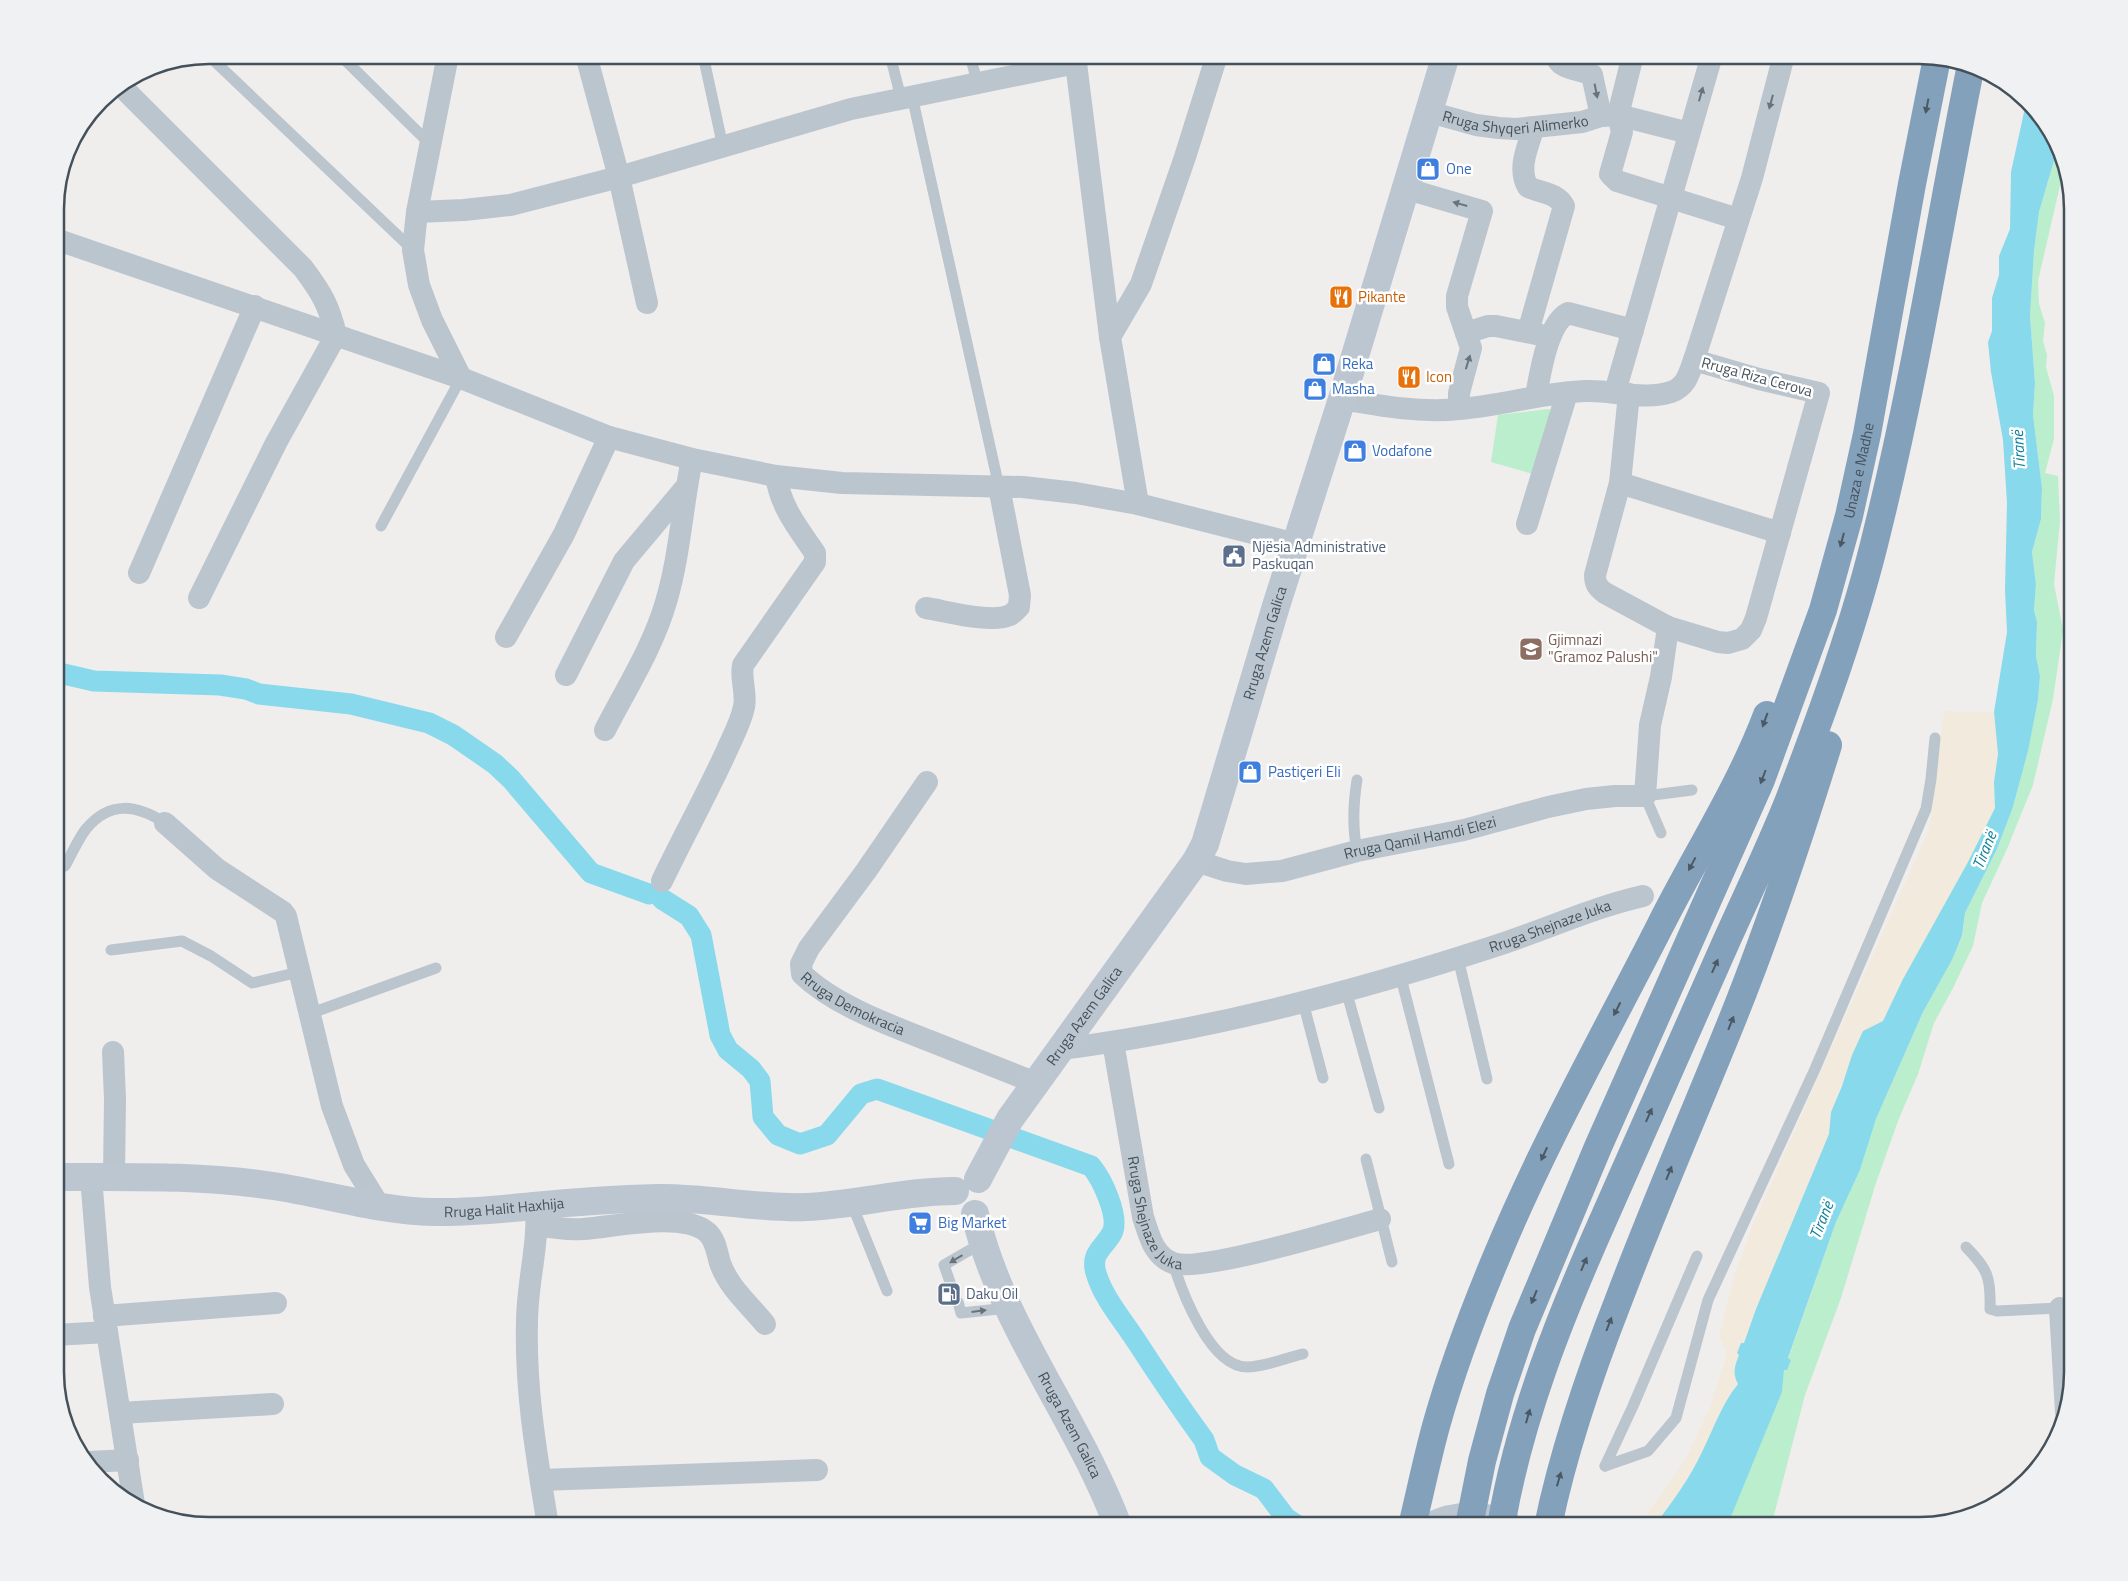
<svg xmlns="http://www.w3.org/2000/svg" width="2128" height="1581" viewBox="0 0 2128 1581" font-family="'Titillium Web',sans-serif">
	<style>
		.green { fill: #bbeecd }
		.sand { fill: #f2ebdd }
		.water { fill: #88d9eb }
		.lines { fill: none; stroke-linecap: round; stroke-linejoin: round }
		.canal { stroke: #88d9eb; stroke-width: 21 }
		.lane { stroke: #bbc5cd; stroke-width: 11 }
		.street { stroke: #bbc5cd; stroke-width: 22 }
		.secondary { stroke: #bbc6d1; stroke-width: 28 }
		.highway { stroke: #84a1bc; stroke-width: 28 }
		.oneway { fill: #68747c }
		.oneway2 { fill: #4b5964 }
		.labels { text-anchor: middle; stroke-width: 5; stroke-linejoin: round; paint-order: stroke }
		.street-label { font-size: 15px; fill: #45515a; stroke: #fff }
		.shop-label { font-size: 15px; fill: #366cbe; stroke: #fff; text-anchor: start }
		.food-label { font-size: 15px; fill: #c56008; stroke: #fff; text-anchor: start }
		.service-label { font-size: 15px; fill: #4e5e75; stroke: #fff; text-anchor: start }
		.education-label { font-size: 15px; fill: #785e54; stroke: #fff; text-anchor: start }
		.water-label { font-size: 16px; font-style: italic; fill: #0c7f98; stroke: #fff }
		.rim { fill: none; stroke: #45515a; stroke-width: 2.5 }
	</style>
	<rect width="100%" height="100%" fill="#f0eded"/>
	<g class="green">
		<path d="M2058 147 2064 168 2038 281 2039 304 2045 323 2043 341 2047 355 2046 367 2054 396V439L2045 473 2058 476 2060 521 2054 584 2063 630 2053 699 2033 785 2007 849 1982 903 1973 946 1953 988 1934 1023 1918 1074 1898 1121 1875 1186 1841 1298 1805 1395 1773 1519 1769 1526H1726L1782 1392 1784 1369 1791 1360 1788 1359 1836 1222 1860 1170 1876 1119 1923 1012 1952 960 1962 937 1965 913 1997 849 2013 807 2027 755 2038 700 2040 676 2036 656 2037 622 2034 610 2036 584 2032 552 2041 519 2042 488 2033 415 2035 383 2030 316 2034 251 2039 212Z"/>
		<path d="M1548 409 1553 411 1536 475 1491 462 1498 415Z"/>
	</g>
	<path class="sand" d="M1944 711 1994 712 1998 754 1994 782 1995 808 1968 862 1903 979 1883 1021 1863 1031 1831 1112 1829 1134 1756 1309 1744 1344 1741 1343 1737 1353 1740 1354 1734 1366 1738 1384C1720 1406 1711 1436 1697 1462 1685 1485 1670 1505 1654 1526H1638L1685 1460 1709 1409 1727 1354 1719 1335 1733 1279 1753 1224 1929 829Z"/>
	<path class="water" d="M2026 103 2057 141 2058 147 2039 212 2034 251 2030 316 2035 383 2033 415 2042 488 2041 519 2032 552 2036 584 2034 610 2037 622 2036 656 2040 676 2038 700 2028 751 2013 807 1997 849 1965 913 1962 936 1952 960 1923 1012 1876 1119 1860 1170 1836 1222 1788 1358 1791 1360 1787 1370H1784L1782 1392 1732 1514 1726 1526H1654C1670 1505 1685 1485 1697 1462 1711 1436 1720 1406 1738 1384 1732 1373 1735 1365 1739 1355L1737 1353 1741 1343H1744L1756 1309 1829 1134 1831 1112 1842 1086 1852 1055 1863 1031 1883 1021 1903 979 1968 862 1995 808 1994 782 1998 754 1994 712 2007 632 2005 590 2007 503 2003 440 1991 372 1988 342 1992 331V298L1999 275V256L2010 229 2011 172Z"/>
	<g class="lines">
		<g class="canal">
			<path d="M55 672 94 681 220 685 246 689 259 694 351 704 429 723 453 735 495 764 511 779 591 873 649 894"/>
			<path d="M662 899 689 916 701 935 720 1035 728 1050 751 1069 760 1081 763 1117 778 1135 800 1144 827 1135 861 1094 877 1089 1091 1166C1102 1179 1120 1217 1112 1233 1104 1248 1090 1253 1096 1273 1103 1297 1121 1318 1135 1339 1157 1373 1180 1407 1204 1440L1210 1457 1235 1475 1264 1489 1286 1518 1298 1526"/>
		</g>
		<g class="lane">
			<path d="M208 55 413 250"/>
			<path d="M340 55 431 145"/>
			<path d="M703 55 723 147"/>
			<path d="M890 55 901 98"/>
			<path d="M970 55 977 82"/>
			<path d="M912 96 999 487"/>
			<path d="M381 526 461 378"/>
			<path d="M1661 833 1645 796 1692 790"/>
			<path d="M1357 851C1352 826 1353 805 1357 780"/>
			<path d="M65 866C72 854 78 839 86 829 110 800 137 805 165 823"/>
			<path d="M111 950 182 941 211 956 252 983 299 972"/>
			<path d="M1458 958 1487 1079"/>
			<path d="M1400 974 1449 1164"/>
			<path d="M1346 990 1379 1108"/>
			<path d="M1303 1002 1323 1078"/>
			<path d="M309 1014 436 968"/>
			<path d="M1366 1159 1392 1262"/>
			<path d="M851 1202 887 1291"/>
			<path d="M1966 1247C1988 1269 1991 1278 1990 1309L1997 1311 2060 1308"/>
			<path d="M1173 1263C1182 1292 1210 1367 1247 1367 1265 1367 1285 1358 1303 1354"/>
			<path d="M950 1282 944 1265 982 1243"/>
			<path d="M958 1302 961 1313 1008 1308"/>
			<path d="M1605 1466 1648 1451 1676 1418 1708 1300 1815 1069 1926 809 1931 779 1935 738"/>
			<path d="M1605 1466 1633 1406 1697 1256"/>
		</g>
		<g class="street">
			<path d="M448 55 417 212 413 250 419 285 432 320 461 378"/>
			<path d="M586 55 619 177 647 303"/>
			<path d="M1075 55 1110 337 1138 504"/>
			<path d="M1556 55C1558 70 1581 69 1592 75L1601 116"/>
			<path d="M1633 55 1618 115 1622 132 1610 174 1617 181 1738 219"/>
			<path d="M121 86 303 268C321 292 329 305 336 335L276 443 199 598"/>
			<path id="s1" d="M1429 112 1476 125 1499 128 1516 129 1582 122 1601 116 1618 115 1689 133"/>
			<path d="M1407 189 1482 211 1457 296V307L1471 348 1459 393V409"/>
			<path d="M417 212 464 210 510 205 619 177 851 109 1076 63"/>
			<path d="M55 239 461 378 609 437 692 459 776 476 842 483 1023 487 1076 493 1138 504 1296 544"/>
			<path d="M1528 332 1564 206C1557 193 1542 193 1528 187 1517 169 1528 146 1534 127"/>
			<path d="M1466 333 1488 326H1496L1541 335"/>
			<path d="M1110 337 1141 284 1185 157 1217 55"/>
			<path d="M1615 392 1712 55"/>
			<path d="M1629 394 1620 483 1595 575C1595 584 1598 588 1605 593L1668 627 1718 642 1728 643 1742 639 1751 630 1756 618 1819 393 1759 379 1694 360"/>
			<path d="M1536 396C1540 375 1547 324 1568 313L1633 330"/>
			<path d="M1342 399C1381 406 1420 413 1459 409 1502 406 1544 392 1587 391 1614 390 1644 401 1671 392 1686 387 1689 374 1694 360L1752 178 1784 55"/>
			<path d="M1620 483 1780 533"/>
			<path d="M1527 524 1567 393"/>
			<path d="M139 573 255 306"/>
			<path d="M926 608C946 611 992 624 1010 615 1013 614 1016 610 1019 607L1020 595 999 487"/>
			<path d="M506 637 564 534 609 437"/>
			<path d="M566 675 624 561 686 487"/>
			<path d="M605 730C626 689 653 647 666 602 680 555 682 507 692 459"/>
			<path id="s2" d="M927 782 866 871 809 948 801 964 802 974C834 1005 889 1025 930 1041 965 1055 1001 1069 1036 1083"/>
			<path d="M165 823 217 869 283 912 286 916 332 1106 354 1165 380 1207"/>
			<path id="s3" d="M1196 861 1227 871 1246 874 1282 871 1357 851 1464 830 1548 807 1586 799 1615 796H1645L1650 725 1661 677 1668 627"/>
			<path d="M662 881C683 837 707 794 727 750 733 736 741 722 744 707 747 692 740 679 743 665L815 562V553C798 528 781 508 776 476"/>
			<path id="s4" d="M1113 1042 1143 1217C1149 1234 1153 1256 1173 1263 1199 1273 1345 1229 1380 1219"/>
			<path id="s5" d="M1061 1049C1206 1031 1350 993 1489 948 1541 932 1590 908 1643 896"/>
			<path d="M113 1052 115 1099 114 1177"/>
			<path d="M91 1177 100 1287 134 1504"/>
			<path d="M536 1206C539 1245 527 1283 527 1322 525 1391 537 1458 548 1526"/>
			<path d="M537 1225C553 1228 568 1230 583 1229 615 1227 681 1211 707 1232 716 1240 717 1253 720 1263 729 1288 749 1304 765 1324"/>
			<path d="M2060 1308 2066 1412"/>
			<path d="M104 1316 276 1303"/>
			<path d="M55 1335 107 1332"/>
			<path d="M120 1413 273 1404"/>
			<path d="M89 1462 128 1460"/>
			<path d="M541 1480 817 1470"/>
		</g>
		<g class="secondary">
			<path id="s6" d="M55 1177C127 1177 202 1175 273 1186 327 1194 379 1211 434 1212 468 1213 501 1209 534 1206 574 1202 616 1199 657 1198 707 1197 756 1209 806 1207 856 1205 905 1191 955 1191"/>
			<path id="s7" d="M978 1179 1010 1119 1196 861 1205 844 1276 606 1342 399 1446 55"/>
			<path id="s8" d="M975 1214C1001 1326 1078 1419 1118 1526"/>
			<path d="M1431 1526C1454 1514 1485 1513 1509 1526"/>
		</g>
		<g class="highway">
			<path d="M1412 1526C1420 1493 1427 1459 1436 1426 1452 1369 1473 1313 1496 1258 1543 1144 1604 1036 1660 926 1695 856 1739 789 1767 715"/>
			<path id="s9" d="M1469 1526 1482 1461 1500 1394 1522 1329 1598 1147 1761 780 1823 610 1849 516 1867 434 1912 184 1937 58"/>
			<path d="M1501 1526C1519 1419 1560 1317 1604 1218 1644 1126 1685 1034 1726 942 1747 895 1770 848 1789 800 1823 711 1856 621 1878 528 1916 375 1940 219 1971 65"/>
			<path d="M1548 1526C1564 1448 1590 1373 1619 1299 1652 1212 1689 1126 1724 1040 1764 943 1797 845 1828 745"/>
		</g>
	</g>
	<defs><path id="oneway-solid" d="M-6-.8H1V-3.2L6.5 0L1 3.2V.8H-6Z" transform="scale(1.25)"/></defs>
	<g class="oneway">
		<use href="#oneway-solid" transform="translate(1596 91) rotate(79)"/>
		<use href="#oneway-solid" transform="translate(1701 94) rotate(-74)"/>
		<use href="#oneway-solid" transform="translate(1771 102) rotate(105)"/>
		<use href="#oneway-solid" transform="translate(1460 204) rotate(-164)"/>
		<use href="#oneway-solid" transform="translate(1468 362) rotate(-73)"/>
		<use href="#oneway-solid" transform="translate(956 1259) rotate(149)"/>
		<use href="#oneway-solid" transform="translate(979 1311) rotate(-7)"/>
	</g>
	<g class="oneway2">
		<use href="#oneway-solid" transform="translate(1927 106) rotate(101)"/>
		<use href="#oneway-solid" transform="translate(1842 540) rotate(105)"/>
		<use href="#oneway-solid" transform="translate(1765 720) rotate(110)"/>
		<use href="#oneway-solid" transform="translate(1763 777) rotate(111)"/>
		<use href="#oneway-solid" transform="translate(1692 864) rotate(118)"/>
		<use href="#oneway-solid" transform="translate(1715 966) rotate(-66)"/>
		<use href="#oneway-solid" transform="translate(1617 1009) rotate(117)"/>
		<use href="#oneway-solid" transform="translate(1731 1023) rotate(-68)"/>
		<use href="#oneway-solid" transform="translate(1649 1115) rotate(-66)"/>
		<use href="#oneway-solid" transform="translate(1544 1154) rotate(115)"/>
		<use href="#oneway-solid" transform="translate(1669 1173) rotate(-68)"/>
		<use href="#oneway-solid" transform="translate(1584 1264) rotate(-67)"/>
		<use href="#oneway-solid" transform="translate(1534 1297) rotate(112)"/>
		<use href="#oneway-solid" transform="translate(1609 1324) rotate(-69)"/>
		<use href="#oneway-solid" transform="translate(1528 1416) rotate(-74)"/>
		<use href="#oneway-solid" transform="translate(1559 1479) rotate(-74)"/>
	</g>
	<defs>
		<g id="shop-square" transform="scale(1.25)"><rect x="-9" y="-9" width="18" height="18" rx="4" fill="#3f7fe0" stroke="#fff"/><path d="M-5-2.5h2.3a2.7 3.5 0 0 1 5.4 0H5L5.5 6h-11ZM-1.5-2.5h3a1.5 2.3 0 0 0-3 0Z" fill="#fff"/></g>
		<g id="restaurant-square" transform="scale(1.25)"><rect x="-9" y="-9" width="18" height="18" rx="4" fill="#e8710a" stroke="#fff"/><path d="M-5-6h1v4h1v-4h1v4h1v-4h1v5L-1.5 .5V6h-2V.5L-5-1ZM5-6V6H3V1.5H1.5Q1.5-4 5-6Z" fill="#fff"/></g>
		<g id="civic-square" transform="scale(1.25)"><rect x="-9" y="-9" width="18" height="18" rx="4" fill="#5c6f8a" stroke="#fff"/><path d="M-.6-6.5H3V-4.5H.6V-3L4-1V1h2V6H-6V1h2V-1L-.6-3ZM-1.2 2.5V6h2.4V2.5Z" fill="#fff"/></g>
		<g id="school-square" transform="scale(1.25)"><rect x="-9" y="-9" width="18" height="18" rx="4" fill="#8d6e63" stroke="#fff"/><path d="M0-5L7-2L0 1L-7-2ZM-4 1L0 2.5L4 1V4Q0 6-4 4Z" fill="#fff"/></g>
		<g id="supermarket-square" transform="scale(1.25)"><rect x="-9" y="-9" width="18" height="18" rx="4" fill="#3f7fe0" stroke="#fff"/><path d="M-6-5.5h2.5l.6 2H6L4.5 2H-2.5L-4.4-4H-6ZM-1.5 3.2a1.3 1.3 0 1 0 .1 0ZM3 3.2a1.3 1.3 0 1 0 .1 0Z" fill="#fff"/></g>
		<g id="fuel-square" transform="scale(1.25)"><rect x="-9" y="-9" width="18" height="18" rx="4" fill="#5c6f8a" stroke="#fff"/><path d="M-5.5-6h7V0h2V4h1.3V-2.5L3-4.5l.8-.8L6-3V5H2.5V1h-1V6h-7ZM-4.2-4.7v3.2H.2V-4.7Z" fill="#fff"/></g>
	</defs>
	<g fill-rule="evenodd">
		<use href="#shop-square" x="1428" y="169"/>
		<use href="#restaurant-square" x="1341" y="297"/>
		<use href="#shop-square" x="1324" y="364"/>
		<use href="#restaurant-square" x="1409" y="377"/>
		<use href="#shop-square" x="1315" y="389"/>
		<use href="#shop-square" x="1355" y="451"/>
		<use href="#civic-square" x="1234" y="556"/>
		<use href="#school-square" x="1531" y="649"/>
		<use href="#shop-square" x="1250" y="772"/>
		<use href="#supermarket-square" x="920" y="1223"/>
		<use href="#fuel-square" x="949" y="1294"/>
	</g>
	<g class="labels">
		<g class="street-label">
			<text dy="5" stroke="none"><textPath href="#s1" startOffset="88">Rruga Shyqeri Alimerko</textPath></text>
			<text transform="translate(1757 377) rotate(15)" y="5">Rruga Riza Cerova</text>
			<text dy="5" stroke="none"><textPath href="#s9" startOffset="1128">Unaza e Madhe</textPath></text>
			<text dy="5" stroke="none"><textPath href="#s7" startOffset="615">Rruga Azem Galica</textPath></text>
			<text dy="5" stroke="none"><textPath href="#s3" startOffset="230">Rruga Qamil Hamdi Elezi</textPath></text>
			<text dy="5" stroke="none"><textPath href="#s5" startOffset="505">Rruga Shejnaze Juka</textPath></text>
			<text dy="5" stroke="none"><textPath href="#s2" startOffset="291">Rruga Demokracia</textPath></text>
			<text dy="5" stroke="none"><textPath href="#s7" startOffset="195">Rruga Azem Galica</textPath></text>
			<text dy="5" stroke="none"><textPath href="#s4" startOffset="180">Rruga Shejnaze Juka</textPath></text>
			<text dy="5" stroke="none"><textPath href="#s6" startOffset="452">Rruga Halit Haxhija</textPath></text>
			<text dy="5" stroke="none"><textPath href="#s8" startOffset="232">Rruga Azem Galica</textPath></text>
		</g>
		<g class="shop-label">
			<text x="1446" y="174">One</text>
			<text x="1342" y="369">Reka</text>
			<text x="1332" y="394">Masha</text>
			<text x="1372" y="456">Vodafone</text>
			<text x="1268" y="777">Pastiçeri Eli</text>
			<text x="938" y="1228">Big Market</text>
		</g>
		<g class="food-label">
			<text x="1358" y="302">Pikante</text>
			<text x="1426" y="382">Icon</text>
		</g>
		<g class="service-label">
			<text x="1252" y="552">Njësia Administrative<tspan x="1252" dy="17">Paskuqan</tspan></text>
			<text x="966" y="1299">Daku Oil</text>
		</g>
		<g class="education-label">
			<text x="1548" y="645">Gjimnazi<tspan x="1548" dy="17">"Gramoz Palushi"</tspan></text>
		</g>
		<g class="water-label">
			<text transform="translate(2018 450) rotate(-93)" y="6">Tiranë</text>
			<text transform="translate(1984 850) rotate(-68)" y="6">Tiranë</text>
			<text transform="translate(1821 1220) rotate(-68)" y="6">Tiranë</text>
		</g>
	</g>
	<path d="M0 0H2128V1581H0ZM209 64H1919A145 145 0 0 1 2064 209V1372A145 145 0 0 1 1919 1517H209A145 145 0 0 1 64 1372V209A145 145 0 0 1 209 64Z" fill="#f0f1f2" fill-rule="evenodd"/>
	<path class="rim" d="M209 64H1919A145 145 0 0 1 2064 209V1372A145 145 0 0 1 1919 1517H209A145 145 0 0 1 64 1372V209A145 145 0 0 1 209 64Z"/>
</svg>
